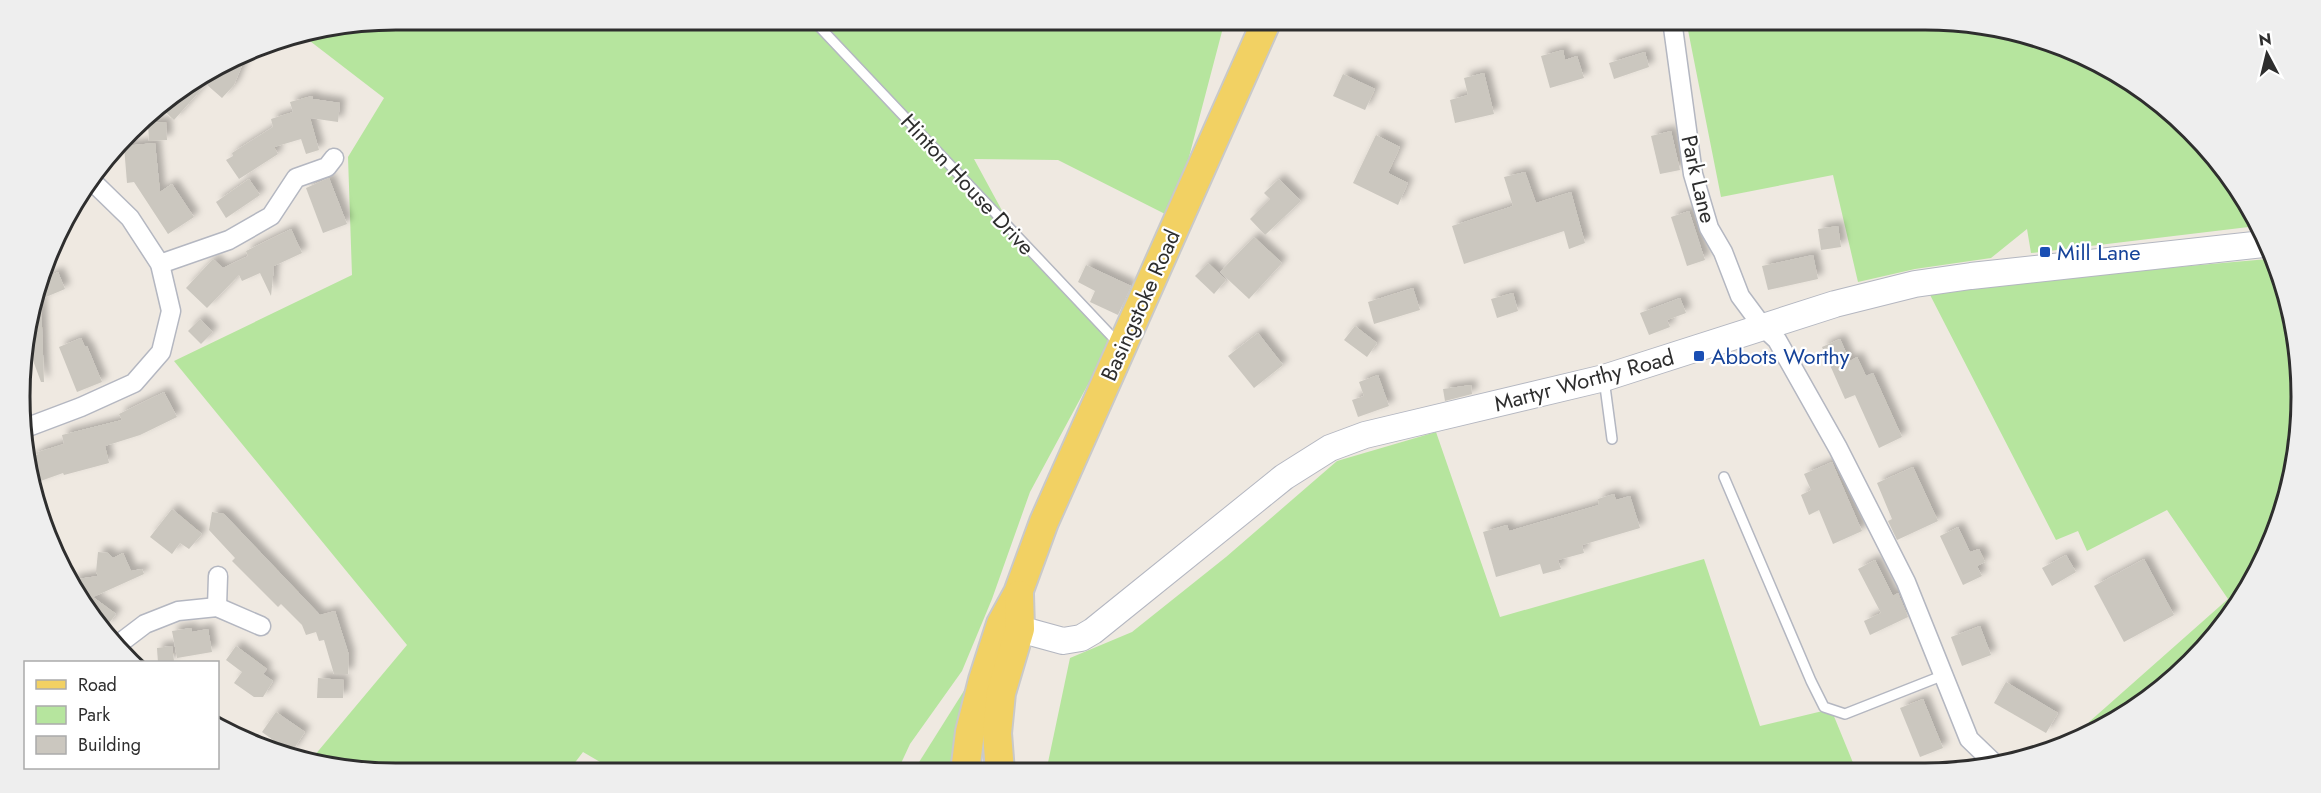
<svg xmlns="http://www.w3.org/2000/svg" width="2321" height="793" viewBox="0 0 2321 793" font-family="Jost,sans-serif">
	<style>
		.green { fill: #b6e59e }
		.building { fill: #cbc7bf; filter: url(#shadow) }
		.lines { fill: none; stroke-linecap: round; stroke-linejoin: round }
		.service-casing { stroke: #b4b7c1; stroke-width: 12 }
		.minor-casing { stroke: #b4b7c1; stroke-width: 21 }
		.secondary-casing { stroke: #b4b7c1; stroke-width: 28 }
		.primary-casing { stroke: #c9c9c9; stroke-width: 32 }
		.service { stroke: #fff; stroke-width: 9 }
		.minor { stroke: #fff; stroke-width: 18 }
		.secondary { stroke: #fff; stroke-width: 26 }
		.primary { stroke: #f2d163; stroke-width: 28 }
		.transit-dot { fill: #1a4fb4; stroke: #fff; stroke-width: 2 }
		.labels { text-anchor: middle; stroke-width: 4.5; stroke-linejoin: round; paint-order: stroke }
		.street-label { font-size: 22px; fill: #2e2e2e; stroke: #fff }
		.transit-label { font-size: 22px; fill: #164399; stroke: #fff; text-anchor: start }
		.rim { fill: none; stroke: #2e2e2e; stroke-width: 3 }
	</style>
	<defs>
		<filter id="shadow"><feDropShadow dx="5.5" dy="-5.5" stdDeviation="3" flood-color="#0004"/></filter>
	</defs>
	<rect width="100%" height="100%" fill="#efe9e1"/>
	<g class="green">
		<path d="M397 20H1225L1173 218 1058 160 974 159 1006 218 1113 338 1030 492 992 599 962 671 910 744 897 772 619 773 583 752 567 773H397L309 762 407 645 174 361 352 275 348 157 384 98 306 38Z"/>
		<path d="M1686 20H1924L2022 32 2154 97 2251 208 2257 226 2031 253 2027 229 1991 258 1915 269 1858 282 1833 175 1721 197Z"/>
		<path d="M2268 259 2298 347 2289 494 2251 585 2173 680 2093 733 2089 722 2228 599 2167 510 2087 551 2078 531 2056 540 1927 289Z"/>
		<path d="M1436 432 1500 617 1704 559 1760 726 1831 709 1856 770 1046 772 1070 658 1132 632 1226 557 1337 461Z"/>
		<path d="M972 678 959 772H913L916 767Z"/>
	</g>
	<g class="building">
		<path d="M1563 50 1565 60 1577 56 1584 78 1550 88 1541 56Z"/>
		<path d="M248 51 234 85 222 98 206 84 174 120 159 106Z"/>
		<path d="M1645 52 1649 67 1614 79 1609 63Z"/>
		<path d="M1484 73 1494 114 1455 123 1450 100 1468 95 1464 78Z"/>
		<path d="M1343 74 1375 89 1365 110 1333 96Z"/>
		<path d="M312 96 313 99 340 103 338 122 310 118 319 150 306 154 301 139 274 147 278 154 239 179 226 160 233 156 232 153 273 127 271 119 293 112 290 102Z"/>
		<path d="M166 122 167 140 149 141 148 123Z"/>
		<path d="M1671 131 1680 170 1660 174 1651 136Z"/>
		<path d="M1376 135 1400 147 1388 173 1408 183 1398 205 1353 183Z"/>
		<path d="M155 143 160 192 172 184 194 217 168 234 134 182 127 183 124 146Z"/>
		<path d="M1525 172 1536 203 1571 192 1585 243 1569 249 1564 231 1464 264 1452 226 1513 206 1504 177Z"/>
		<path d="M329 178 347 224 323 233 306 188Z"/>
		<path d="M249 179 260 195 226 218 216 202Z"/>
		<path d="M1279 179 1301 201 1265 235 1250 219 1270 199 1264 193Z"/>
		<path d="M1689 211 1705 260 1687 266 1671 217Z"/>
		<path d="M1838 226 1841 247 1821 250 1818 229Z"/>
		<path d="M291 229 302 253 274 266 271 296 260 273 242 281 239 275 207 308 186 288 213 259 223 268 248 256 246 251Z"/>
		<path d="M1254 237 1282 263 1249 299 1220 272Z"/>
		<path d="M1813 255 1818 279 1768 290 1762 266Z"/>
		<path d="M1208 263 1226 280 1214 294 1195 276Z"/>
		<path d="M1086 265 1131 286 1118 315 1090 302 1095 291 1078 282Z"/>
		<path d="M58 272 65 289 41 299 44 382H41L25 339 44 279Z"/>
		<path d="M1413 288 1420 310 1374 324 1368 302Z"/>
		<path d="M1513 293 1518 311 1497 318 1491 299Z"/>
		<path d="M1680 298 1686 313 1667 320 1670 327 1649 335 1640 313Z"/>
		<path d="M200 319 213 332 201 344 188 331Z"/>
		<path d="M1355 326 1377 343 1367 357 1344 340Z"/>
		<path d="M1258 333 1283 365 1254 388 1228 356Z"/>
		<path d="M81 338 85 347 87 346 102 382 77 392 59 347Z"/>
		<path d="M1840 339 1850 361 1857 357 1866 376 1873 373 1902 437 1879 448 1855 395 1845 399 1822 347Z"/>
		<path d="M1378 375 1389 406 1358 417 1352 400 1364 396 1359 382Z"/>
		<path d="M1471 385 1472 394 1445 401 1443 389Z"/>
		<path d="M164 392 177 417 140 435 105 446 109 463 64 475 63 473 32 484 30 457 39 454 38 452 64 444 62 435 122 420 119 414Z"/>
		<path d="M1832 462 1862 531 1833 544 1819 510 1809 515 1801 495 1811 490 1804 474Z"/>
		<path d="M1913 467 1938 521 1897 540 1888 521 1892 519 1877 483Z"/>
		<path d="M1614 494 1616 500 1630 496 1640 528 1582 545 1584 553 1558 560 1561 569 1543 574 1540 564 1496 577 1483 532 1507 525 1509 531 1599 505 1598 499Z"/>
		<path d="M172 509 202 534 189 549 180 543 172 554 150 537Z"/>
		<path d="M212 512 224 514 320 615 335 611 349 655 348 674H334L324 640 319 641 316 632 306 635 302 625 281 604 278 607 232 561 235 558 209 530Z"/>
		<path d="M1958 527 1970 552 1979 549 1985 562 1977 566 1982 576 1963 585 1940 536Z"/>
		<path d="M98 552 108 553 113 558 123 553 131 571 142 569 144 574 93 597 116 614 106 627 83 606 71 580 98 576 96 572Z"/>
		<path d="M2066 555 2076 572 2052 586 2042 568Z"/>
		<path d="M2144 559 2174 615 2124 642 2094 586Z"/>
		<path d="M1875 560 1893 596 1898 593 1908 617 1870 635 1864 621 1881 613 1858 569Z"/>
		<path d="M1980 626 1991 655 1962 666 1951 637Z"/>
		<path d="M191 628 192 632 208 629 212 652 177 658 172 631Z"/>
		<path d="M172 646 174 661 158 663 157 648Z"/>
		<path d="M236 646 267 669 263 674 273 681 263 697H254L234 683 242 672 226 660Z"/>
		<path d="M318 678 344 680 343 698H317Z"/>
		<path d="M2006 682 2058 713 2046 733 1994 703Z"/>
		<path d="M1923 699 1943 748 1920 757 1900 708Z"/>
		<path d="M276 712 305 732 291 753 262 732Z"/>
	</g>
	<g class="lines">
		<g class="service-casing">
			<g id="service">
				<path d="M813 20 1119 344"/>
				<path d="M1604 379 1612 439"/>
				<path d="M1724 477 1811 681 1824 707 1845 714 1944 675"/>
			</g>
		</g>
		<g class="minor-casing">
			<g id="minor">
				<path d="M1672 20 1693 174 1709 228 1723 252 1740 296 1763 327 1777 340 1838 448 1906 582 1969 739 1995 764"/>
				<path d="M160 264 229 240 271 216 296 178 327 167 334 158"/>
				<path d="M28 427 81 407 134 383 161 352 171 311 160 264 130 218 94 183"/>
				<path d="M217 607 218 576"/>
				<path d="M120 643 145 624 178 611 217 607 261 626"/>
			</g>
		</g>
		<g class="secondary-casing">
			<path id="secondary" d="M1001 624 1063 641 1081 638 1093 631 1284 477 1330 448 1365 435 1604 378 1835 304 1915 284 1971 276 2263 244"/>
		</g>
		<g class="primary-casing">
			<g id="primary">
				<path d="M965 772 970 732 983 680 1001 624 1018 593 1044 522 1267 20"/>
				<path d="M1000 772 997 733 1001 693 1020 629 1019 595"/>
			</g>
		</g>
		<use href="#service" class="service"/>
		<use href="#minor" class="minor"/>
		<use href="#secondary" class="secondary"/>
		<use href="#primary" class="primary"/>
	</g>
	<g class="transit-dot">
		<rect x="2039" y="246" width="12" height="12" rx="3"/>
		<rect x="1693" y="350" width="12" height="12" rx="3"/>
	</g>
	<g class="labels">
		<g class="street-label">
			<text transform="translate(1699 179) rotate(77)" y="8">Park Lane</text>
			<text transform="translate(968 184) rotate(47)" y="8">Hinton House Drive</text>
			<text transform="translate(1140 305) rotate(-66)" y="8">Basingstoke Road</text>
			<text transform="translate(1584 380) rotate(-15)" y="8">Martyr Worthy Road</text>
		</g>
		<g class="transit-label">
			<text x="2057" y="260">Mill Lane</text>
			<text x="1711" y="364">Abbots Worthy</text>
		</g>
	</g>
	<path d="M0 0H2321V793H0ZM396 30H1925A366 366 0 0 1 2291 396V397A366 366 0 0 1 1925 763H396A366 366 0 0 1 30 397V396A366 366 0 0 1 396 30Z" fill="#eee" fill-rule="evenodd"/>
	<path class="rim" d="M396 30H1925A366 366 0 0 1 2291 396V397A366 366 0 0 1 1925 763H396A366 366 0 0 1 30 397V396A366 366 0 0 1 396 30Z"/>
	<rect x="24" y="661" width="195" height="108" fill="#ffffff" stroke="#ababab" stroke-width="1.5"/>
	<rect x="36" y="680" width="30" height="9" fill="#f2d163" stroke="#ababab" stroke-width="1.5"/>
	<text x="78" y="691" font-size="18" fill="#2e2e2e">Road</text>
	<rect x="36" y="706" width="30" height="18" fill="#b6e59e" stroke="#ababab" stroke-width="1.5"/>
	<text x="78" y="721" font-size="18" fill="#2e2e2e">Park</text>
	<rect x="36" y="736" width="30" height="18" fill="#cbc7bf" stroke="#ababab" stroke-width="1.5"/>
	<text x="78" y="751" font-size="18" fill="#2e2e2e">Building</text>
	<g transform="translate(2267 54) rotate(353)" stroke="#ffffff" stroke-width="4.5" paint-order="stroke">
	<path d="M0-4.5L10 22L0 15L-10 22Z" fill="#2e2e2e"/>
	<text y="-9" font-size="16" font-weight="bold" text-anchor="middle" fill="#2e2e2e">N</text>
	</g>
</svg>
